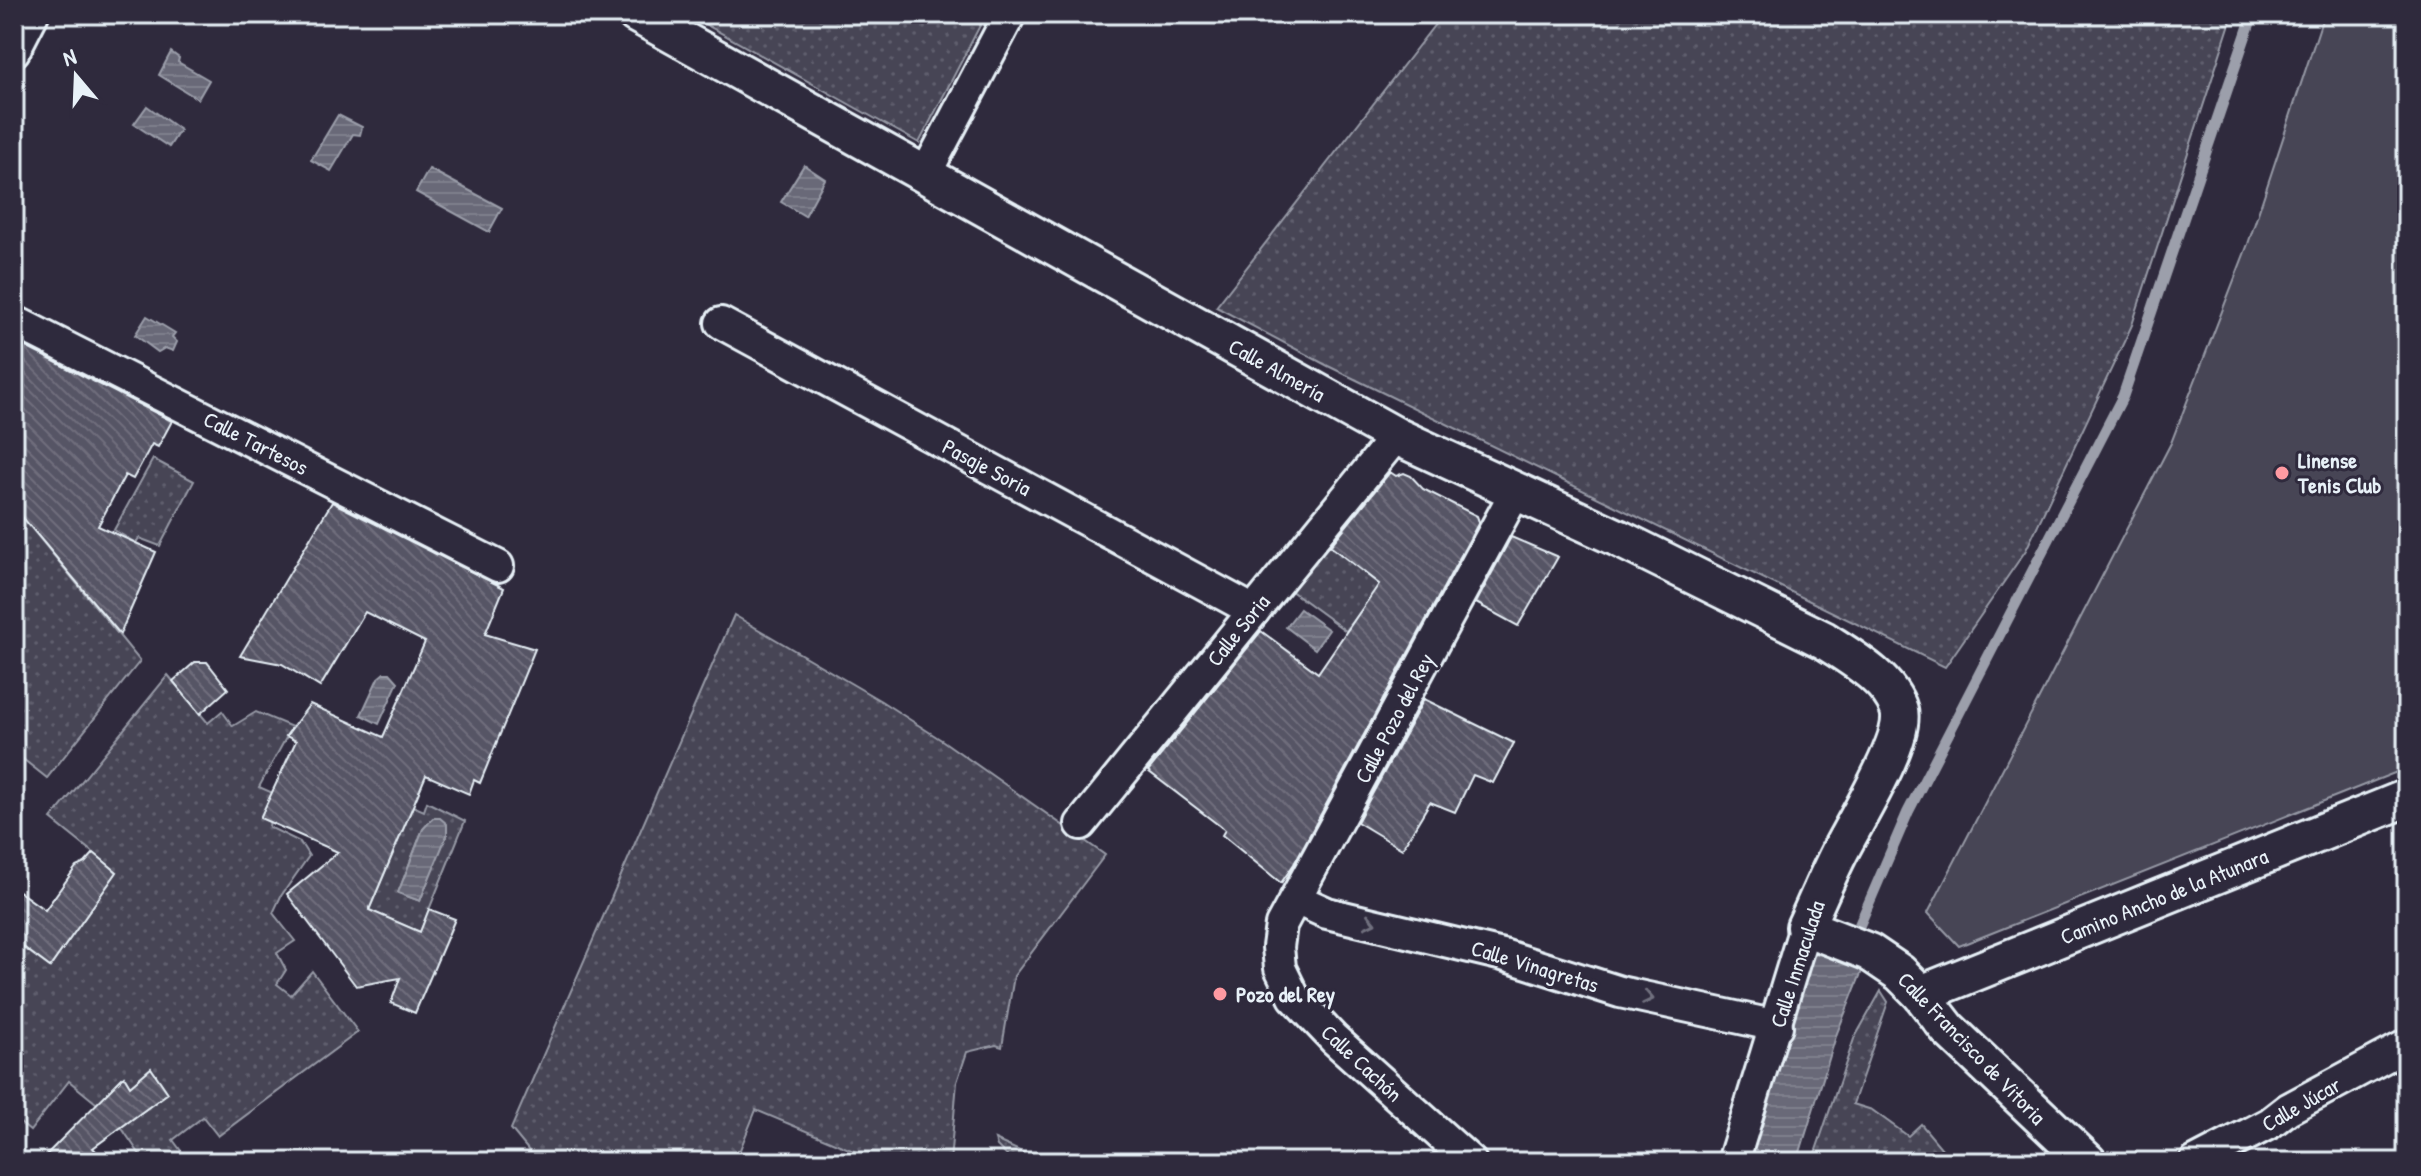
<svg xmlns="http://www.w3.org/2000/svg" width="2421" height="1176" viewBox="0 0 2421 1176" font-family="'Patrick Hand',sans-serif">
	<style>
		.grass { fill: url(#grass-dots); stroke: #979aa6; stroke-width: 2; fill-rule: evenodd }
		.pitch { fill: #464455; stroke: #979aa6; stroke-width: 2 }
		.water { fill: url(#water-rules); stroke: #9c9fab; stroke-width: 2 }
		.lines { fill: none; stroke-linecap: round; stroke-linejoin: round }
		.stream { stroke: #9c9fab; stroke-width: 11 }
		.building { fill: url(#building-back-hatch); stroke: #e8f1f8; stroke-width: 2 }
		.minor-casing { stroke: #e8f1f8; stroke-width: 36 }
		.tertiary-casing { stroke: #e8f1f8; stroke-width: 42 }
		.minor { stroke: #2f2a3d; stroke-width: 30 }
		.tertiary { stroke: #2f2a3d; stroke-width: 36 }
		.oneway { stroke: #70707e }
		.poi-dot { fill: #ff9aa2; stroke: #2f2a3d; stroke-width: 3 }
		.labels { text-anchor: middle; stroke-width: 6; stroke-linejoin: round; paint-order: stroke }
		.street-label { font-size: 22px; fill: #e8f1f8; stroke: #2f2a3d }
		.poi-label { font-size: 22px; font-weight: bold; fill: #e8f1f8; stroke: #2f2a3d; text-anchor: start }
	</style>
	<defs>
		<pattern id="grass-dots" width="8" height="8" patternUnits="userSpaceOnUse" patternTransform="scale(2)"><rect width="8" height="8" fill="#464455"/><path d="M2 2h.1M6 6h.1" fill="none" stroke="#615f6e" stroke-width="1.8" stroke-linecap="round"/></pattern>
		<pattern id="water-rules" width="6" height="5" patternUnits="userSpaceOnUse" patternTransform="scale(2)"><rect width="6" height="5" fill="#696978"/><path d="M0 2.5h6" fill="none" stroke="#7e7f8c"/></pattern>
		<pattern id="building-back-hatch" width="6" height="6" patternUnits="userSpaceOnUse" patternTransform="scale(2)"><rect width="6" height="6" fill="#575565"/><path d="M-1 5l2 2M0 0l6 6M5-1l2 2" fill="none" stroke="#6f6e7c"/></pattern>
	</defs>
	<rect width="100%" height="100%" fill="#2f2a3d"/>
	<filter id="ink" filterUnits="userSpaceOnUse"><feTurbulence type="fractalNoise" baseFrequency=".0125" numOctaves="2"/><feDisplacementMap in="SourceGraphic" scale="16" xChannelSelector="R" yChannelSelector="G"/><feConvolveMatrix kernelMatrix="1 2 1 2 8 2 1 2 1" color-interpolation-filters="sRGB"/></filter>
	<g filter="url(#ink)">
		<g class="grass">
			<path d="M710 14H986L919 143 705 24Z"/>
			<path d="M1443 14H2233L2132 325 2026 550 1945 667 1328 366 1216 307Z"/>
			<path d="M153 459 194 481 160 546 139 538 136 543 114 530Z"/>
			<path d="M14 494 19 513 140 661 47 778 14 752Z"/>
			<path d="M1327 544 1380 585 1346 631 1290 590Z"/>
			<path d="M734 615 881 701 943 741 1105 855 1014 976 1002 1047 996 1045 967 1052 957 1082 950 1162H880L756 1110 735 1162H538L511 1129Z"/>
			<path d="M168 675 208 723 222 711 233 726 256 712 292 727 259 787 273 793 269 827 300 842 309 856 281 896 273 913 295 941 277 953 286 970 277 984 291 995 312 971 358 1032 218 1136 203 1117 173 1140 187 1159 182 1162H145L121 1127 168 1093 151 1068 130 1086 124 1076 97 1104 69 1081 30 1131 14 1118V941L50 967 117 872 51 819Z"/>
			<path d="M427 802 465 821 420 932 369 910 413 806 424 811ZM433 818H439L445 835 420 901 398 893 423 829Z"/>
			<path d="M1881 991 1888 1002 1853 1104 1872 1110 1908 1136 1921 1124 1953 1162H1812L1854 1039Z"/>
			<path d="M995 1140 1044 1162H1013L997 1146Z"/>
		</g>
		<path class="pitch" d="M2324 14H2407V768L1959 946 1928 913 2171 443 2248 244Z"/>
		<g class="water">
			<path d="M171 52 179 58 178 62 209 80 198 99 159 75Z"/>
			<path d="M147 106 180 130 169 147 134 124Z"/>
			<path d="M338 115 362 127 360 135 353 134 331 171 311 160Z"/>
			<path d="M804 165 825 179 805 216 781 202Z"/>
			<path d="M429 169 502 208 489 232 416 192Z"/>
			<path d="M147 316 175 333 172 337 177 342 173 351 165 348 158 352 135 335Z"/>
			<path d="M1300 609 1329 630 1315 649 1286 627Z"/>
			<path d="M384 673H390L398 682 379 724 361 715 378 678Z"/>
			<path d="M433 818H440L447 824V835L420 901 398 893 423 829Z"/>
			<path d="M1814 943 1866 961 1837 1033 1797 1162H1747Z"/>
		</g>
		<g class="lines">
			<path class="stream" d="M1853 940 1908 812 2123 396 2253 14"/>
		</g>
		<g class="building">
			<path d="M14 341 172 421 158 447 152 444 133 479 125 475 98 526 156 552 120 634 14 507Z"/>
			<path d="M1390 472 1396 476 1404 473 1411 476 1423 489 1477 516 1479 522 1294 864 1281 883 1222 835 1225 830 1148 771 1261 631 1318 673 1379 584 1330 546Z"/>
			<path d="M332 502 504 588 485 634 535 649 480 783 474 780 469 794 426 775 369 910 420 932 429 909 455 919 415 1013 391 1003 400 978 356 986 287 894 338 852 260 818 296 741 286 736 310 704 383 737 425 642 365 612 320 687 282 664 240 656Z"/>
			<path d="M1511 537 1558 557 1518 626 1476 603Z"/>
			<path d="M195 662H207L228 689 200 714 173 681Z"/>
			<path d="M1424 699 1514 743 1493 783 1473 775 1455 812 1430 802 1402 849 1357 822Z"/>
			<path d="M94 853 117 872 50 967 14 940V888L45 910 76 867 85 863Z"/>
			<path d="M151 1068 168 1093 93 1148 106 1162H39L124 1076 130 1086Z"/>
		</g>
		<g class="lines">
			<g class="minor-casing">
				<g id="minor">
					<path d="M14 51 33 14"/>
					<path d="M925 175 1010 14"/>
					<path d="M14 321 498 566"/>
					<path d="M721 323 1254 611"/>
					<path d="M1081 824 1396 436"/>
					<path d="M1296 899 1327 913 1503 955 1620 992 1777 1026"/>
					<path d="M1471 1162 1334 1039 1294 997 1280 968 1278 947 1281 925 1516 491"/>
					<path d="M1733 1162 1805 927"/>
					<path d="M2195 1162 2270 1123 2288 1109 2407 1045"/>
				</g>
			</g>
			<g class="tertiary-casing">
				<g id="tertiary">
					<path d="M636 14 1396 436 1618 538 1824 640C1850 657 1890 679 1899 710 1907 740 1853 824 1838 855 1826 879 1816 903 1805 927L1869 952 1900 973 1921 994 1948 1029 2088 1162"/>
					<path d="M1921 994 2407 798"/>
				</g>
			</g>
			<use href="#minor" class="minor"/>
			<use href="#tertiary" class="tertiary"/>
		</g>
		<defs><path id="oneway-chevron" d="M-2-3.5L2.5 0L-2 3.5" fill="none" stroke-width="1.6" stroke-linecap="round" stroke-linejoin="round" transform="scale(2)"/></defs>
		<g class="oneway">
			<use href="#oneway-chevron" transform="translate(1370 922) rotate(13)"/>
			<use href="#oneway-chevron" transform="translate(1648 998) rotate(12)"/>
		</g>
	</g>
	<g class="poi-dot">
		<circle cx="2282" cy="473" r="8"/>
		<circle cx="1220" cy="994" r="8"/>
	</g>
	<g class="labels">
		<g class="street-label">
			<text transform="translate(1277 370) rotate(29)" y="8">Calle Almería</text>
			<text transform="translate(256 443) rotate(27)" y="8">Calle Tartesos</text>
			<text transform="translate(987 467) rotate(28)" y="8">Pasaje Soria</text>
			<text transform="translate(1238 630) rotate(-51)" y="8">Calle Soria</text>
			<text transform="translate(1394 718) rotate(-62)" y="8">Calle Pozo del Rey</text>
			<text transform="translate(2164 896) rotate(-22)" y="8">Camino Ancho de la Atunara</text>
			<text transform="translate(1797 964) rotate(-72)" y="8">Calle Inmaculada</text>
			<text transform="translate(1535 966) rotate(17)" y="8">Calle Vinagretas</text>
			<text transform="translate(1972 1048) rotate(46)" y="8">Calle Francisco de Vitoria</text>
			<text transform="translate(1362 1063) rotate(43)" y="8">Calle Cachón</text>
			<text transform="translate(2301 1104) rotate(-30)" y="8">Calle Júcar</text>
		</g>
		<g class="poi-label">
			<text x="2298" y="468">Linense<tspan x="2298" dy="25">Tenis Club</tspan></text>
			<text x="1236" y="1002">Pozo del Rey</text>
		</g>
	</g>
	<rect width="2421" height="1176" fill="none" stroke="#2f2a3d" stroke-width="48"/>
	<rect x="24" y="24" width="2373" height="1128" fill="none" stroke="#e8f1f8" stroke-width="3" filter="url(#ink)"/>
	<g transform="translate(76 76) rotate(341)" stroke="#2f2a3d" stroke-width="6" paint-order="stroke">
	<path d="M0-6L14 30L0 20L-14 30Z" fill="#e8f1f8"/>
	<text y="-12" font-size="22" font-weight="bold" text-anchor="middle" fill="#e8f1f8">N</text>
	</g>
</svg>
